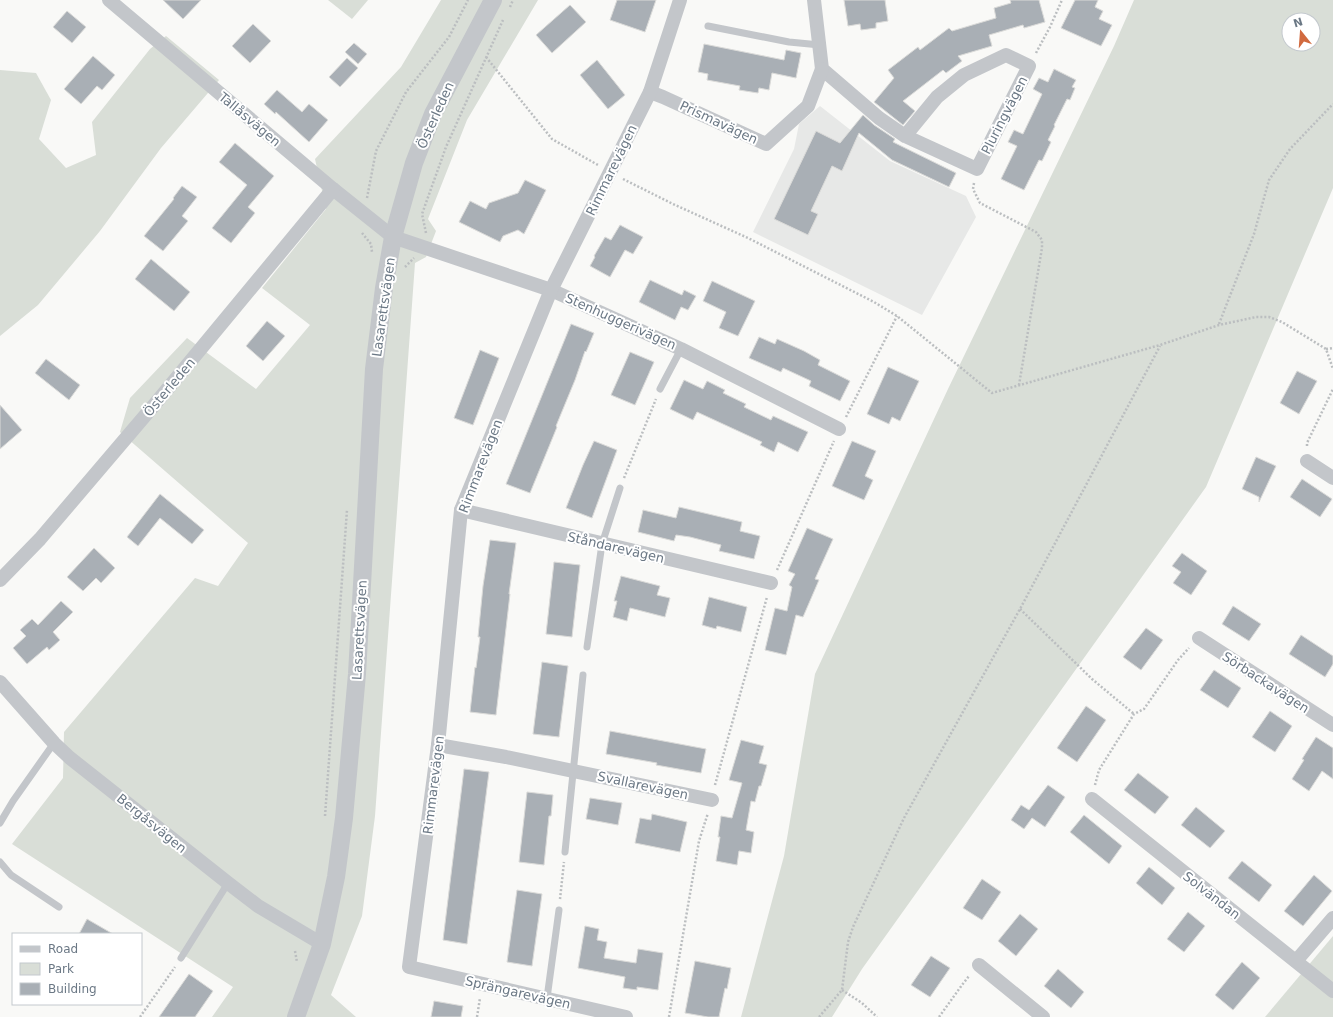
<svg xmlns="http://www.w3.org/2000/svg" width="1333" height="1017" viewBox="0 0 1333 1017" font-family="'DejaVu Sans',sans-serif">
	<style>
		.built { fill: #e7e8e7 }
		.green { fill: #d9ded7; fill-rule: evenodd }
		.building { fill: #a9afb5; stroke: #dbdbd9 }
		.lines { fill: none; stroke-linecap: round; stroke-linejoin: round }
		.path { stroke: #bbbec0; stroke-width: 2.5; stroke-dasharray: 2 2; stroke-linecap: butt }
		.service { stroke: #c3c6ca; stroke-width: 7 }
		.minor { stroke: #c3c6ca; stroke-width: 14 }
		.tertiary { stroke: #c3c6ca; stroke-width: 18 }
		.labels { text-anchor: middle; stroke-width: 4; stroke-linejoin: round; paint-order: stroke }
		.street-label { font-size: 13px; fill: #6b7885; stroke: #fff }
	</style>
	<rect width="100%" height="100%" fill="#f9f9f7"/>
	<path class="built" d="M820 106 890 161 966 196 976 217 922 315 753 232 794 149 799 124Z"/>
	<g class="green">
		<path d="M328 0H368L352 19Z"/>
		<path d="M441 0H538L467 120 428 219 436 231 426 257 415 263 375 816 362 916 331 995 356 1017H212L233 987 12 844 63 778 64 732 195 578 218 586 248 543 120 432 130 398 187 338 256 389 310 325 262 288 326 209 315 159 401 67Z"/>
		<path d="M1134 0H1333V188L1206 487 862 969 832 1017H741L784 856 815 674 948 389 1114 46ZM1289 20H1313V44H1289Z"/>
		<path d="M166 36 219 80 161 148 100 231 38 305 0 336V70L36 73 51 100 39 139 66 168 96 155 92 122 150 49Z"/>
		<path d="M1333 936V1017H1265Z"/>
	</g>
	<g class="building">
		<path d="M163 0H201L183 19Z"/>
		<path d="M617 0H656L645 32 610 20Z"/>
		<path d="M844 0H885L888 21 876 23V28L861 30 860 24 848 26Z"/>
		<path d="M1010 0H1039L1045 22 1024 28 1023 25 989 35 992 46 958 56 962 61 946 73 943 70 903 101 915 111 903 125 874 102 894 78 888 70 918 47 920 50 949 28 952 31 996 18 994 8 1011 3Z"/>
		<path d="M1075 0H1098L1095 7 1103 11 1099 19 1112 25 1101 46 1061 28Z"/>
		<path d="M570 5 586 22 552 53 536 35Z"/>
		<path d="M67 11 86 27 72 43 53 27Z"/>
		<path d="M253 24 271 41 250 63 232 46Z"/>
		<path d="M354 43 367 54 358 64 345 52Z"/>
		<path d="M704 44 784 60 786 50 801 53 796 78 772 73 769 90 759 88 758 93 739 90 740 86 707 80 708 74 698 72Z"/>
		<path d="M93 56 115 75 102 90 97 86 81 104 64 89Z"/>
		<path d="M347 58 358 68 340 87 329 77Z"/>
		<path d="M597 60 625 95 608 109 580 75Z"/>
		<path d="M1054 69 1076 80 1072 87 1075 88 1070 100 1067 99 1054 125 1055 126 1048 140 1051 142 1042 161 1039 160 1024 190 1001 179 1017 146 1008 142 1014 130 1023 134 1042 94 1033 89 1039 78 1048 82Z"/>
		<path d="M277 90 302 112 309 104 328 120 309 142 276 112 275 114 264 104Z"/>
		<path d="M863 115 874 125 895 139 893 142 956 173 949 187 892 160 859 133 842 171 832 166 811 211 818 214 808 235 774 219 816 131 840 143Z"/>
		<path d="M235 143 274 176 248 207 255 213 231 243 212 228 247 185 219 162Z"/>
		<path d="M525 180 546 190 524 234 518 230 503 236 500 242 459 222 470 201 486 209 489 203 518 193Z"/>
		<path d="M182 186 197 197 182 216 188 221 163 251 144 236 174 199 173 198Z"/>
		<path d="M620 225 643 237 633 254 625 250 610 277 590 266 595 257 594 256 605 237 611 240Z"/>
		<path d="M151 259 190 292 174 311 135 279Z"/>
		<path d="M650 280 682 295 684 290 696 296 688 310 681 307 675 320 639 302Z"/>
		<path d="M712 281 755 301 738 336 719 328 726 312 703 301Z"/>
		<path d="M267 321 285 336 263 361 246 346Z"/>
		<path d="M571 324 594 333 586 352 585 351 575 380 556 426 557 427 530 493 506 484Z"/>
		<path d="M759 337 775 344 777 339 804 351 820 360 818 365 850 381 840 401 809 386 811 381 783 368 781 372 749 358Z"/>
		<path d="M480 350 499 358 473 425 454 418Z"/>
		<path d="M630 352 654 362 635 405 611 395Z"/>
		<path d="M46 359 80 385 69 400 35 373Z"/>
		<path d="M888 367 919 381 900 421 892 417 889 424 867 414Z"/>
		<path d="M1297 371 1317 381 1299 414 1280 403Z"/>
		<path d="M684 380 703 389 707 381 725 390 723 393 746 404 744 407 771 420 773 416 808 432 798 452 778 442 774 452 760 445 762 442 697 412 693 420 670 409Z"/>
		<path d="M0 405 22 430 0 449Z"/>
		<path d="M594 441 617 450 592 518 566 508 583 465Z"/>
		<path d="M852 441 876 451 865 476 873 480 864 500 832 486Z"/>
		<path d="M1256 457 1276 466 1259 502V497L1242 489Z"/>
		<path d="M1302 479 1332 499 1320 517 1290 497Z"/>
		<path d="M160 494 204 530 192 544 160 518 138 546 127 537Z"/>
		<path d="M679 507 742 522 740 531 760 536 754 559 719 551 721 545 690 537 676 535 674 541 638 532 643 510 676 518Z"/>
		<path d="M807 528 833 539 815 579 819 580 803 617 796 615 786 655 765 650 775 608 787 611 792 587 789 585 795 574 788 571Z"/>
		<path d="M490 540 516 543 509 594H510L496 715 470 712 475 667 476 668 480 637H478L483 586Z"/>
		<path d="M94 548 115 568 101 583 96 578 83 591 67 577Z"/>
		<path d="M1182 553 1207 571 1191 595 1173 583 1181 572 1172 566Z"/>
		<path d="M554 562 580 565 572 637 546 634Z"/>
		<path d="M621 576 660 586 657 595 670 598 665 617 630 608 627 621 613 617 617 601H614Z"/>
		<path d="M709 597 747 607 741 632 717 626 716 629 702 625Z"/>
		<path d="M61 601 73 612 53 632 60 640 49 650 47 647 27 664 13 648 26 636 20 630 32 619 38 625Z"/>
		<path d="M1233 606 1261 624 1249 641 1222 624Z"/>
		<path d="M1146 628 1163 640 1141 670 1123 657Z"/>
		<path d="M1301 635 1333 656V664L1325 677 1289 654Z"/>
		<path d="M542 662 568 666 559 737 533 734Z"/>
		<path d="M1214 670 1241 688 1228 708 1200 690Z"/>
		<path d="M1086 706 1106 720 1077 762 1057 748Z"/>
		<path d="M1270 711 1292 726 1275 752 1252 737Z"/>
		<path d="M610 731 706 749 701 773 656 765 657 763 606 754Z"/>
		<path d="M1316 737 1333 748V779L1322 771 1309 791 1292 779 1304 760 1302 759Z"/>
		<path d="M741 740 764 746 759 763 767 765 761 786H759L755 802 751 801 746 830 754 832 751 853 739 851 737 865 716 861 720 837H718L721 816 732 818 742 783 729 780Z"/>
		<path d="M464 769 489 772 467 944 443 940Z"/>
		<path d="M1138 773 1169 797 1155 814 1124 790Z"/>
		<path d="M1048 785 1065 797 1045 827 1032 818 1024 829 1011 820 1021 805 1029 810Z"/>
		<path d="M527 792 553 795 551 816H549L544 865 519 862Z"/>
		<path d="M590 798 622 803 618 825 586 819Z"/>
		<path d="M1196 807 1225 831 1210 848 1181 825Z"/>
		<path d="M652 814 687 822 680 852 635 843 640 818 651 820Z"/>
		<path d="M1084 815 1122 846 1109 864 1070 832Z"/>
		<path d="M1242 861 1272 885 1259 902 1228 878Z"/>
		<path d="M1149 867 1175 888 1162 905 1136 883Z"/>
		<path d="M1314 875 1332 891 1303 926 1284 911Z"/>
		<path d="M982 879 1001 892 982 920 963 908Z"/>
		<path d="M517 890 542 894 532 966 507 962Z"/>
		<path d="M1188 912 1205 926 1184 952 1167 939Z"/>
		<path d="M1020 914 1038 929 1016 956 998 941Z"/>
		<path d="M87 919 113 934H79Z"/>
		<path d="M585 926 599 929 597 940 607 942 604 958 636 963 638 949 663 953 658 990 637 987V990L623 988 625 977 578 968Z"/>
		<path d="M931 956 950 968 930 997 911 985Z"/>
		<path d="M695 961 731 968 727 989 725 988 719 1017H708L685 1013Z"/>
		<path d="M1242 962 1260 978 1233 1010 1215 995Z"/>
		<path d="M1058 969 1084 992 1071 1008 1044 986Z"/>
		<path d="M189 974 213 991 195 1017H159Z"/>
		<path d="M434 1001 463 1006 461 1017H431Z"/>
	</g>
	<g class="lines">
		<g class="path">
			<path d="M510 7 513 0"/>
			<path d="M1036 53 1050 27 1062 0"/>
			<path d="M486 57 552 139 598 165"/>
			<path d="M623 179 673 204 748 238 874 302 897 316 992 393 1160 345 1219 325 1256 317H1269L1282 322 1326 349 1333 369"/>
			<path d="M974 183 973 189 980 203 1036 232 1042 240V248L1019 385"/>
			<path d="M367 198 376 151 406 92 449 37 468 0"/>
			<path d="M362 233 371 244 372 252"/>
			<path d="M426 233 422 214 446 147 503 20"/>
			<path d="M405 267 414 258"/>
			<path d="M1219 324 1254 234 1269 180 1290 149 1333 104"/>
			<path d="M1326 349 1333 348"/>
			<path d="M846 417 897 316"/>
			<path d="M1307 446V443L1333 389"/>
			<path d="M624 478 656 399"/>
			<path d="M777 570 834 441"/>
			<path d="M1020 609 1092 679 1134 714"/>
			<path d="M715 785 767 597"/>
			<path d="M1095 785 1099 770 1134 714 1144 709 1178 660 1189 648"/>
			<path d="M325 816 347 510"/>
			<path d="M560 899 564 862"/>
			<path d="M295 951 297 962"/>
			<path d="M842 990 862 1003 877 1017"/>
			<path d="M140 1017 175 967"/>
			<path d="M477 1017 480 998"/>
			<path d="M669 1017 699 841 708 813"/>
			<path d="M819 1017 842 990 848 942 853 927 904 818 1020 609 1160 346"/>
			<path d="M939 1017 962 985 969 976"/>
		</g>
		<g class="service">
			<path d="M708 26 789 42 820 45"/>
			<path d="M660 389 681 349"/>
			<path d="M587 647 602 544 620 488"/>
			<path d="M0 823 13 801 54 743"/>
			<path d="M565 852 583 675"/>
			<path d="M0 862 11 875 59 907"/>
			<path d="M181 958 228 883"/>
			<path d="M547 998 559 910"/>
		</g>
		<g class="minor">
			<path d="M109 0 333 189 393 237 551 290 681 349 839 429"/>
			<path d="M814 0 822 69 879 118 905 136 977 169 1029 66 1006 55 964 75 937 97 905 136"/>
			<path d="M650 92 663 97 766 144 808 106 822 69"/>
			<path d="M1307 461 1333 478"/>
			<path d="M461 510 771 583"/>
			<path d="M0 580 40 539 155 404 333 189"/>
			<path d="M1199 638 1333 725"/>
			<path d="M0 682 54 743 70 758 228 883 258 906 322 944"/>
			<path d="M438 745 506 757 712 800"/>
			<path d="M1092 799 1333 991"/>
			<path d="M1296 961 1333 918"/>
			<path d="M979 965 1043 1017"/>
			<path d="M626 1017 409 967 438 745 461 510 551 290 650 92 680 0"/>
		</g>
		<path class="tertiary" d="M296 1017 322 944 336 877 344 818 357 674 374 369 384 288 393 237 414 163 433 114 493 0"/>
	</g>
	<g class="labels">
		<g class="street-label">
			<text transform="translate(435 115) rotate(-66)" y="5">Österleden</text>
			<text transform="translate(1004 115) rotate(-63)" y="5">Pluringvägen</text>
			<text transform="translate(250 119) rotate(40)" y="5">Tallåsvägen</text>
			<text transform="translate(719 122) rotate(25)" y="5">Prismavägen</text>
			<text transform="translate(611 170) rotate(-64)" y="5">Rimmarevägen</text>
			<text transform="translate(383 307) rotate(-82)" y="5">Lasarettsvägen</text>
			<text transform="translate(621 321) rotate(24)" y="5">Stenhuggerivägen</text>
			<text transform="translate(169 387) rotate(-50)" y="5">Österleden</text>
			<text transform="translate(480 466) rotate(-69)" y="5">Rimmarevägen</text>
			<text transform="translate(616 547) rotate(13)" y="5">Ståndarevägen</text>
			<text transform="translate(359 630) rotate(-87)" y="5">Lasarettsvägen</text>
			<text transform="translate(1266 682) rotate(33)" y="5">Sörbackavägen</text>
			<text transform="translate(433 785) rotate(-83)" y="5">Rimmarevägen</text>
			<text transform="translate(643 785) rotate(12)" y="5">Svallarevägen</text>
			<text transform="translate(152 823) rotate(39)" y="5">Bergåsvägen</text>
			<text transform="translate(1212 895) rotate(38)" y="5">Solvändan</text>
			<text transform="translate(518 992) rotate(13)" y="5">Sprängarevägen</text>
		</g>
	</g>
	<rect x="12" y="933" width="130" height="72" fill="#ffffff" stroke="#c4c9ce"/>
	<rect x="20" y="946" width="20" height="6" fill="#c3c6ca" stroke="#c4c9ce"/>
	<text x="48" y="953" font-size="12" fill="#6b7885">Road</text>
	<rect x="20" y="963" width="20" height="12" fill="#d9ded7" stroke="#c4c9ce"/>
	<text x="48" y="973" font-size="12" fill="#6b7885">Park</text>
	<rect x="20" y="983" width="20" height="12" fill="#a9afb5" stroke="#c4c9ce"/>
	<text x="48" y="993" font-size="12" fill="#6b7885">Building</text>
	<g transform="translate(1301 32) rotate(343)"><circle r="19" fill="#ffffff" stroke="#c4c9ce"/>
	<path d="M0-3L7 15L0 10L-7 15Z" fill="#d16a3f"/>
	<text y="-6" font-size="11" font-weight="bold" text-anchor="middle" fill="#6b7885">N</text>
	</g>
</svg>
